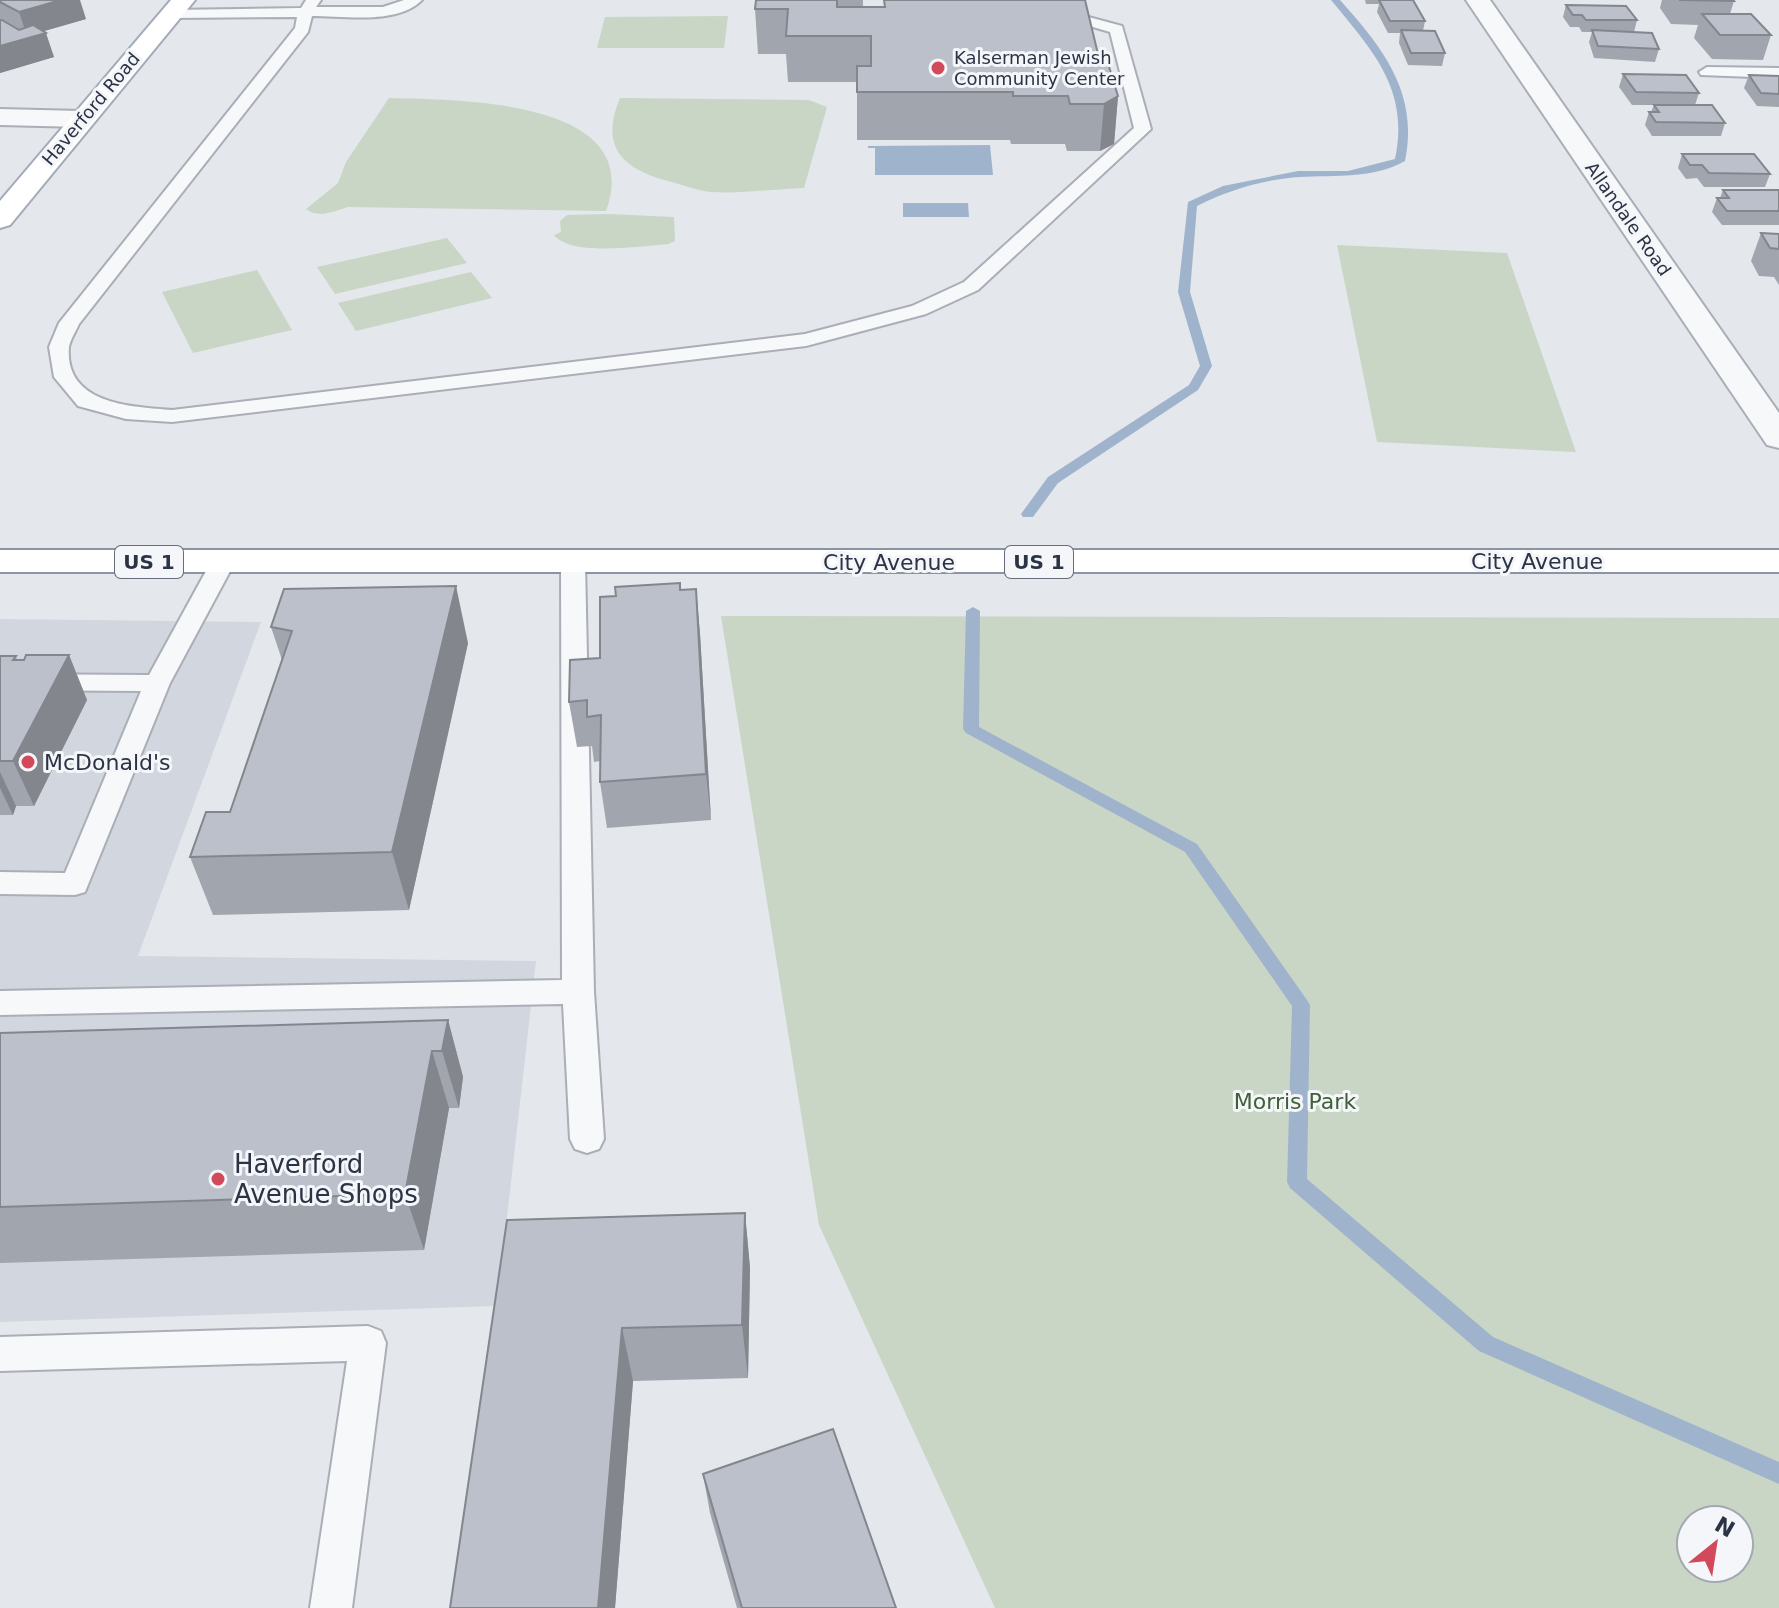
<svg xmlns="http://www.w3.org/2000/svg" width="1779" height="1608" viewBox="0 0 1779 1608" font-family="'DejaVu Sans',sans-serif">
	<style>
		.built { fill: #d2d6de }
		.green { fill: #c9d6c5; fill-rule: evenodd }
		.water { fill: #9fb4cc }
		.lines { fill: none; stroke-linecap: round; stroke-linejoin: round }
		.stream { fill: #9fb4cc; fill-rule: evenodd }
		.lane-casing { stroke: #a9aeb7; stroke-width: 4 }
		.street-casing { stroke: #a9aeb7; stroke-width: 4 }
		.primary-casing { stroke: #a3abb8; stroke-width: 4 }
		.highway-casing { stroke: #8b94a3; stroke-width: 4 }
		.lane { fill: #f7f8fa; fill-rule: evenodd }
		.street { fill: #f7f8fa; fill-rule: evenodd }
		.primary { fill: #fff; fill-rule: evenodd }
		.highway { fill: #fff; fill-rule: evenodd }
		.wall { fill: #a1a5ae }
		.shaded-wall { fill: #83868d }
		.building { fill: #bbc0ca; stroke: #83868d; stroke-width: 2 }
		.poi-dot { fill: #d1495b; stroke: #f4f6f9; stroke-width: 3 }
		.labels { text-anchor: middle; stroke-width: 6; stroke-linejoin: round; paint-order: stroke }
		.far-poi-label { font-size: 18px; fill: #2b3445; stroke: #f4f6f9; text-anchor: start }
		.far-street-label { font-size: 18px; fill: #2b3445; stroke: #f4f6f9 }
		.shield { fill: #f4f6f9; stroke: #676e7b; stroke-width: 2 }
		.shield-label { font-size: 20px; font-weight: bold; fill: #2b3445 }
		.street-label { font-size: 22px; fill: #2b3445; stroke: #f4f6f9 }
		.poi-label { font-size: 22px; fill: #2b3445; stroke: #f4f6f9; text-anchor: start }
		.park-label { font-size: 22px; fill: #3f6138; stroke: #f4f6f9 }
		.near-poi-label { font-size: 26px; fill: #2b3445; stroke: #f4f6f9; text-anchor: start }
	</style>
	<rect width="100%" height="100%" fill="#e4e7ec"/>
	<path class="built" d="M0 619 261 622 138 956 536 961 497 1306 0 1322Z"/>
	<g class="green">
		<path d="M728 16 724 48H597L605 17Z"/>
		<path d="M389 98C456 100 647 98 606 211L348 207C334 211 319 219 306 209L338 183 346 162Z"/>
		<path d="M620 98 809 100 827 107 804 188C773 189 741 194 711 192 699 191 686 186 675 183 626 171 598 151 620 98Z"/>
		<path d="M608 214 674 217 675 241 668 244C640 246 572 257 554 235L561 232 560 221 567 215Z"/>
		<path d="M447 238 467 263 335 294 317 267Z"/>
		<path d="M1337 245 1507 253 1576 452 1377 442Z"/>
		<path d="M257 270 292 330 193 353 162 292Z"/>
		<path d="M471 272 492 298 356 331 338 303Z"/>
		<path d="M721 616 1779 618V1608H995L819 1225ZM1691 1520H1739V1568H1691Z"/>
	</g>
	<g class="water">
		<path d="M990 145 993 175H875V148H868V146Z"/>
		<path d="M903 203H968L969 217H903Z"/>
	</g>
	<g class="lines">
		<g class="stream">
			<path d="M1331 0H1340C1383 48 1419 93 1405 161 1374 179 1334 175 1300 177 1265 179 1228 190 1197 206L1190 292 1212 366 1198 390 1058 483 1033 517H1023L1021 514 1048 477 1189 385 1200 366 1178 292 1188 202 1223 186 1298 171H1348L1395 159C1410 89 1372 50 1331 0Z"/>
			<path d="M973 607 980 611 979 727 1197 844 1307 1000 1310 1005 1307 1179 1493 1337 1779 1462V1484L1479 1351 1290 1188 1287 1182 1292 1006 1185 852 966 733 963 729 966 611Z"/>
		</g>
		<g class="lane-casing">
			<g id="lane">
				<path d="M306 0H321L316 7H383L404 0H422C397 25 345 16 312 16L308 32 79 324C76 331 70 340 69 347 64 405 133 407 172 410L805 334 912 306 964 282 1134 128 1110 32 1069 20 1010 19 1006 0H1020L1022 12H1070L1122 26 1151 129 978 290 926 314 806 346 172 422 126 419 78 406 54 377 49 347 59 323 295 28 297 17 171 18 164 14 171 10 301 8Z"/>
				<path d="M1707 67 1779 68V78L1701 75 1699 72Z"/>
				<path d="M223 555 231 557 235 562 170 683 85 892 75 895 0 894V872L65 873 141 691 0 690V674L149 675 211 562 215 557Z"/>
				<path d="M573 555 581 557 585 562 594 992 604 1139 599 1149 587 1153 575 1149 570 1139 563 1004 0 1015V991L562 980 561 562 565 557Z"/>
				<path d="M368 1326 381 1331 386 1343 352 1608H310L347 1361 0 1371V1337Z"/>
			</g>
		</g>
		<g class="street-casing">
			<g id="street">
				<path d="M1466 0H1490L1779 413V448L1767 445Z"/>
				<path d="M0 109 81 111 90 113 94 119 90 125 81 127 0 125Z"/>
			</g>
		</g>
		<g class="primary-casing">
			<path id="primary" d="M171 0H195L10 225 0 228V201Z"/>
		</g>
		<g class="highway-casing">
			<rect id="highway" x="0" y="550" width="1779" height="22"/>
		</g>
		<use href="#lane" class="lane"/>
		<use href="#street" class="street"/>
		<use href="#primary" class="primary"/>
		<use href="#highway" class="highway"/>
	</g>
	<g class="wall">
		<path d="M0 0 86 19 44 31 54 57 0 73Z"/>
		<path d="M756 0H863V7L1098 54V57L1118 96 1114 144 1100 151H1067L1065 144H1011L1010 140H857V82H788L786 54H758L755 9Z"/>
		<path d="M1365 0H1413L1425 21 1423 31 1445 53 1442 66 1408 65 1399 43 1400 33H1388L1377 12 1379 4H1366Z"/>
		<path d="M1662 0H1733L1734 1 1730 14 1771 35 1763 60 1712 59 1694 38 1698 25 1671 24 1660 8Z"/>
		<path d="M1566 5 1637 20 1634 32 1659 49 1655 62 1594 58 1589 42 1592 32H1582L1579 27H1570L1563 17Z"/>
		<path d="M1623 74 1699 93 1695 105 1725 123 1721 136H1652L1645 125 1649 112H1651L1654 105H1632L1619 87Z"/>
		<path d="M1749 75 1779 76V107L1757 106 1744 88Z"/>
		<path d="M1682 154 1770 174 1765 187H1704L1697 178 1686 179 1678 168Z"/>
		<path d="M1723 190H1779V225H1722L1712 212 1717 198H1720Z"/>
		<path d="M1761 233 1779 234V285L1774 277 1759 276 1751 261Z"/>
		<path d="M696 589 700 634 711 820 607 828 600 782V761L594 762 592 746 577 747 569 702 600 658 681 590Z"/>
		<path d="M271 627 468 643 409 910 213 915 190 857 230 812 282 660Z"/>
		<path d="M69 655 87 700 34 806H16L13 815H0V656H16L17 660H24Z"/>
		<path d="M448 1020 463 1077 459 1108H449L424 1250 0 1263V1033Z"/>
		<path d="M745 1213 750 1268 748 1378 633 1381 615 1608H450L507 1220Z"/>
		<path d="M703 1474 896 1608H737L710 1513Z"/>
	</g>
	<g class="shaded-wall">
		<path d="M61 0H80L86 19 27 36 19 12Z"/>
		<path d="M46 33 54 57 0 73V46Z"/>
		<path d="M1118 96 1114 144 1100 151 1104 104Z"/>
		<path d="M456 586 468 643 409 910 392 852Z"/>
		<path d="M696 589 700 634 711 820 706 774Z"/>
		<path d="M69 655 87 700 34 806 13 761Z"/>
		<path d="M0 772 16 806 13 815 0 788Z"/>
		<path d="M448 1020 463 1077 459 1108 442 1051Z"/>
		<path d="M432 1051 449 1108 424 1250 405 1194Z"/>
		<path d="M745 1213 750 1268 748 1378 742 1325Z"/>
		<path d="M622 1328 633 1381 615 1608H598Z"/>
	</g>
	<g class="building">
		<path d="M0 0H61L19 12 0 2Z"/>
		<path d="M756 0H837V7H885L884 0H1085L1098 54 1079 55 1106 57 1118 96 1104 104H1070L1068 96H1013V92H857V66H871V36H786L788 9H755Z"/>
		<path d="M1379 0H1413L1425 21H1390Z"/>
		<path d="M1679 0H1733L1734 1Z"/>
		<path d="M1566 5 1626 6 1637 20H1586L1582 15H1573Z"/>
		<path d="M1702 14H1751L1771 35H1720Z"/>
		<path d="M0 20H2L19 30 33 25 46 33 0 46Z"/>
		<path d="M1401 30 1435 31 1445 53H1411Z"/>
		<path d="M1592 30 1652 33 1659 49 1598 46Z"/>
		<path d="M1623 74 1686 75 1699 93 1636 92Z"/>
		<path d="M1749 75 1779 76V94L1761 93Z"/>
		<path d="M1654 105H1712L1725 123 1656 122 1649 112H1659Z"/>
		<path d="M1682 154H1754L1770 174 1709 173 1702 165H1690Z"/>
		<path d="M1723 190H1779V211H1727L1717 198H1729Z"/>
		<path d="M1761 233 1779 234V249L1770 248Z"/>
		<path d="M680 583V590L696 589 706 774 600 782 601 715 587 717V700L569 702 570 660 600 658V597L616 596 615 587Z"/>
		<path d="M456 586 392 852 190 857 206 812H230L292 631 271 627 284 589Z"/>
		<path d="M26 655H69L13 761H0V656H16L13 660H24Z"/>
		<path d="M448 1020 442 1051H432L405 1194 0 1207V1033Z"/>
		<path d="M745 1213 742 1325 622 1328 598 1608H450L507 1220Z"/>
		<path d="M833 1429 896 1608H742L703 1474Z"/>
	</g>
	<g class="poi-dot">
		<circle cx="938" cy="68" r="8"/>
		<circle cx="28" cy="762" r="8"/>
		<circle cx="218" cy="1179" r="8"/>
	</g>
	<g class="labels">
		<g class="far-poi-label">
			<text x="954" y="64">Kalserman Jewish<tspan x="954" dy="21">Community Center</tspan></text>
		</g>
		<g class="far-street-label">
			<text transform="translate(91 109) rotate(-50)" y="6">Haverford Road</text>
			<text transform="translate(1628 219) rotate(55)" y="6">Allandale Road</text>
		</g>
		<g class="shield">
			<rect x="115" y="546" width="68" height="32" rx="6"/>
			<rect x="1005" y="546" width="68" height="32" rx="6"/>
		</g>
		<g class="shield-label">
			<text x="149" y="569">US 1</text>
			<text x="1039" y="569">US 1</text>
		</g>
		<g class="street-label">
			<text x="1537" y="569">City Avenue</text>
			<text x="889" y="570">City Avenue</text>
		</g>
		<g class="poi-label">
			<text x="44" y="770">McDonald's</text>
		</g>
		<g class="park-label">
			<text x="1295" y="1109">Morris Park</text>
		</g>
		<g class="near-poi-label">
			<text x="234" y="1173">Haverford<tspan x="234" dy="30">Avenue Shops</tspan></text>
		</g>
	</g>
	<g transform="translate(1715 1544) rotate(30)"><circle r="38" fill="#f4f6f9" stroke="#a4a8b1" stroke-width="2"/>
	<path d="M0-6L14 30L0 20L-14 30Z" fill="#d1495b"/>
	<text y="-12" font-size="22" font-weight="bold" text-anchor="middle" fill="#2b3445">N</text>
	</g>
</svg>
